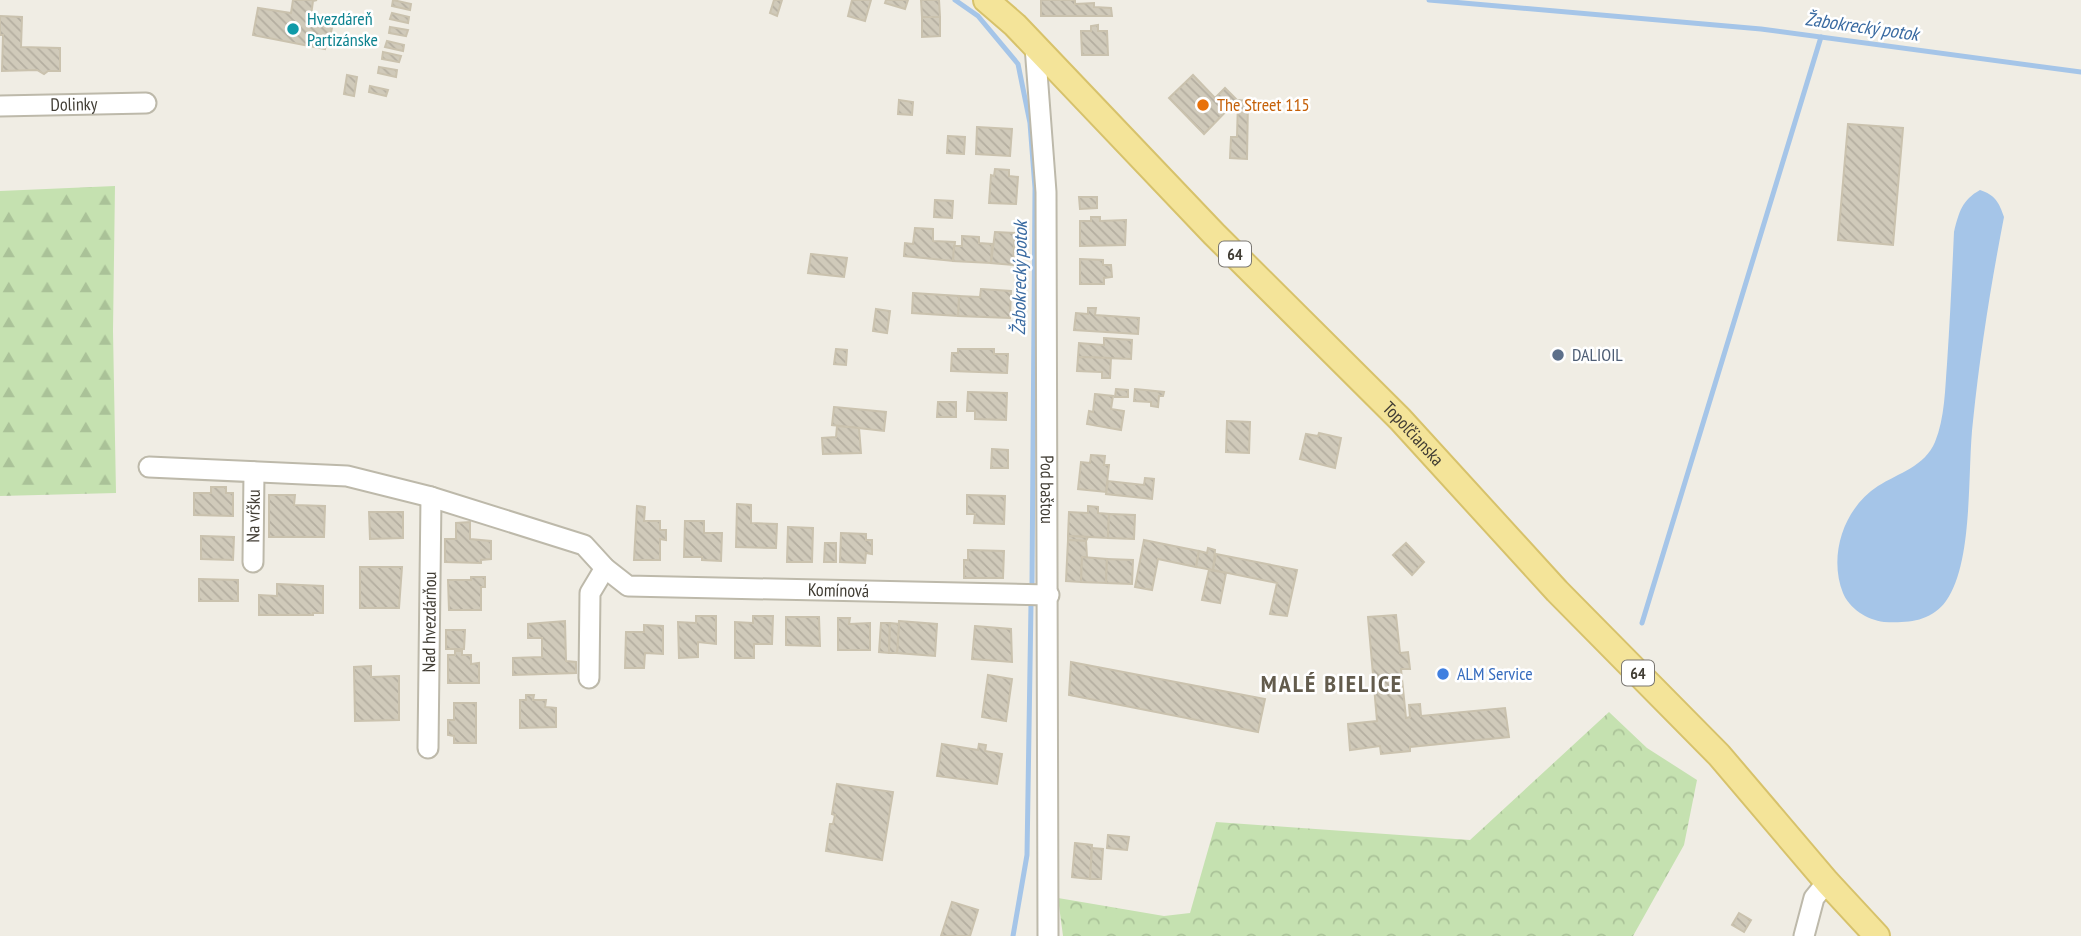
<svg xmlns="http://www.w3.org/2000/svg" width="2081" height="936" viewBox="0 0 2081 936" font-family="'PT Sans Narrow',sans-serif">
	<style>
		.forest { fill: url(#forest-firs) }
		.park { fill: url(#park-crowns) }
		.water { fill: #a5c5e8 }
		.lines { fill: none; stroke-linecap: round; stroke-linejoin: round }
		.stream { stroke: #a5c5e8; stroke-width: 5 }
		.building { fill: url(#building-back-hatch); stroke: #cac2ae; stroke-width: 2 }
		.minor-casing { stroke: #bdb9aa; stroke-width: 23 }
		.major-casing { stroke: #d7c26b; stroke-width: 28 }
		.minor { stroke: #fff; stroke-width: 19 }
		.major { stroke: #f4e499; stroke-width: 24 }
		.culture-dot { fill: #0f9aa8; stroke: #fff; stroke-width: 2.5 }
		.food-dot { fill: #e8710a; stroke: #fff; stroke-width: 2.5 }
		.service-dot { fill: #5c6f8a; stroke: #fff; stroke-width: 2.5 }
		.shop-dot { fill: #3f7fe0; stroke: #fff; stroke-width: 2.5 }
		.labels { text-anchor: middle; stroke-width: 5; stroke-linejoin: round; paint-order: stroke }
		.shield { fill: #fff; stroke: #7a7771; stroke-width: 2 }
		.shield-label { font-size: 16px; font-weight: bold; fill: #413d34 }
		.culture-label { font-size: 18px; fill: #0d838f; stroke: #fff; text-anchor: start }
		.street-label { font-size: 18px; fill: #413d34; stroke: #fff }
		.food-label { font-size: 18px; fill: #c56008; stroke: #fff; text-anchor: start }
		.service-label { font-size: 18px; fill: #4e5e75; stroke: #fff; text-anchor: start }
		.shop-label { font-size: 18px; fill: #366cbe; stroke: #fff; text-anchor: start }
		.water-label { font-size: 19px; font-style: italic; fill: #396aa1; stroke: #fff }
		.district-label { font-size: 24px; font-weight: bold; letter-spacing: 2px; fill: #635c4d; stroke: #fff }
	</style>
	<defs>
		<pattern id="forest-firs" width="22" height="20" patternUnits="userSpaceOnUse" patternTransform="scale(1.75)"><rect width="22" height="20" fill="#c5e1b0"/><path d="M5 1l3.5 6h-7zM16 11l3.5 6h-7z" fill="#aac298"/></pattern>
		<pattern id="park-crowns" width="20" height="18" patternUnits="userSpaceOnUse" patternTransform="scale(1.75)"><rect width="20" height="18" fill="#c5e1b0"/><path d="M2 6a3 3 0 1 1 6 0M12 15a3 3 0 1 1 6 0" fill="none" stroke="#aac298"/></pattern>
		<pattern id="building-back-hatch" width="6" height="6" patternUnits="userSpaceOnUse" patternTransform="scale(1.75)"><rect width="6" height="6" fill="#d0caba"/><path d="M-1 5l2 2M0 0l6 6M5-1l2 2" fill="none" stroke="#b4aea0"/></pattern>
	</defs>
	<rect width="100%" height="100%" fill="#f0ede4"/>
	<path class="forest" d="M115 186 113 331 116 493 0 496V191Z"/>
	<path class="park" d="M1609 712 1647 748 1697 780 1684 845 1633 936H1063L1058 898 1164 916 1190 913 1216 822 1470 840Z"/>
	<path class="water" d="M1980 190C1995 195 1999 202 2004 217 1991 284 1980 353 1973 421 1967 470 1974 562 1946 601 1931 622 1907 623 1884 622 1867 620 1849 608 1843 593 1828 555 1844 508 1878 486 1899 473 1925 466 1935 442 1945 418 1945 388 1947 364 1950 320 1952 276 1954 232 1959 212 1962 200 1980 190Z"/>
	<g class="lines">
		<g class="stream">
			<path d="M955 0 978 16 1018 64 1030 123 1035 188 1032 584"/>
			<path d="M1429 0 1761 29 2081 72"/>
			<path d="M1642 623 1821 37"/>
			<path d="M1013 936 1027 855 1031 604"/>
		</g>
	</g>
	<g class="building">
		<path d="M293 0H317L313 1 311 15 331 20V23H333L330 37 328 36 325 49 253 35 258 8 291 13Z"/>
		<path d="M393 0 411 4 410 10 392 6Z"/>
		<path d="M774 0H782L777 16 770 13Z"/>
		<path d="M852 0H871L865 21 848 16Z"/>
		<path d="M886 0H908L905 9 885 3Z"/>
		<path d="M921 0H939L940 17H922Z"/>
		<path d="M1041 0H1075V4L1094 3V7L1111 8 1112 16H1041Z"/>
		<path d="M392 13 409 17 408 23 390 19Z"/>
		<path d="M0 16 22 17 21 47 60 48V71H48L44 74 37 70 2 71 3 35H0Z"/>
		<path d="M922 17H940V36L922 37Z"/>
		<path d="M1098 25V31H1107L1108 55H1082L1081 31H1091V26Z"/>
		<path d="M390 27 408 30 406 36 389 33Z"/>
		<path d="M387 41 404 45 403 51 385 47Z"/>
		<path d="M383 52 401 56 399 62 382 59Z"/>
		<path d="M379 67 397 70 396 77 378 73Z"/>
		<path d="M347 75 357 77 354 96 344 94Z"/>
		<path d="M1193 75 1215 98 1225 88 1237 100 1204 134 1169 98Z"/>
		<path d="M370 86 388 90 386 96 369 92Z"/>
		<path d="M899 100 913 102 912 115 898 114Z"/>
		<path d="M1238 100 1248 101 1247 159 1230 158 1231 137H1237Z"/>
		<path d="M1848 124 1903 128 1893 245 1838 240Z"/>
		<path d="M977 127 1012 129 1010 156 976 154Z"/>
		<path d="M948 136 965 137 964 154 947 153Z"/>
		<path d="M995 169 1009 170V176L1018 177 1016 204 989 203 991 175 994 176Z"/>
		<path d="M1079 197H1097V208L1080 209Z"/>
		<path d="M935 200 953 201 952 218 934 217Z"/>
		<path d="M1091 217H1100V221L1126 220 1125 245 1080 246V221H1091Z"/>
		<path d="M915 228 933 229V241L955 242 953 261 904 256 905 243 913 244Z"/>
		<path d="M995 232 1015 233 1013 265 991 263Z"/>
		<path d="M962 236 979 237V243L992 244 991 263 953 261 954 246H962Z"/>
		<path d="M811 254 847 258 844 277 808 273Z"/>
		<path d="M1080 259 1103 260V265H1111L1112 277 1104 278V284H1080Z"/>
		<path d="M981 289 1011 291 1010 318 958 316 959 296 980 297Z"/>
		<path d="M913 293 959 296 958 316 912 313Z"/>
		<path d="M1088 308H1096L1095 315 1139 318 1138 334 1074 330 1076 313 1088 314Z"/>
		<path d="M876 309 890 311 887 333 873 331Z"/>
		<path d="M1104 338 1132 340 1131 359 1078 357 1079 343 1104 345Z"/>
		<path d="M836 349 847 350 846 365 834 364Z"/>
		<path d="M958 349H994V354H1008L1007 373 951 371 952 353H958Z"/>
		<path d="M1078 357 1111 358 1110 378H1102V372L1077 371Z"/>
		<path d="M1116 389 1128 390V397H1115Z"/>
		<path d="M1135 389 1164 392 1163 396H1159L1158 407 1151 406V402L1134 401Z"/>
		<path d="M968 392 1007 393 1006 420 975 419V411H967Z"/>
		<path d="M1095 394 1113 396 1111 409 1124 411 1121 430 1087 424 1089 411 1093 412Z"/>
		<path d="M938 402H956V417H937Z"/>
		<path d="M834 407 886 412 884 431 832 425Z"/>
		<path d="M1227 421 1250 422 1249 453 1226 452Z"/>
		<path d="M837 426 859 428 861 453 823 454 822 438 836 437Z"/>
		<path d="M1319 433 1341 438 1335 468 1300 459 1306 434 1318 436Z"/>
		<path d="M992 449 1008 450V468H991Z"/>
		<path d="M1091 455 1105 456 1104 465H1109L1106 492 1078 489 1081 462 1090 463Z"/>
		<path d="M1145 478 1154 479 1152 499 1106 494 1108 481 1144 485Z"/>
		<path d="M211 487H226V493H233V516L194 515V493H211Z"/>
		<path d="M269 495H295L294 505 325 506 324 537H269Z"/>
		<path d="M967 495 1005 496 1004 524 974 523 975 514H967Z"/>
		<path d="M737 504 751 505V523L777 524 776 548 736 547Z"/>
		<path d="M637 506 645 507 644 521H660V530H666V540L660 539V560H634Z"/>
		<path d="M1088 506 1098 507V513L1109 514 1108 538 1068 536 1069 512 1088 513Z"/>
		<path d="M369 512H403V538L370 539Z"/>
		<path d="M1109 514 1135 515 1134 539 1108 538Z"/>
		<path d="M685 521H704V533H722L721 561 702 560V557H684Z"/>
		<path d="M470 522V539L491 541V559L481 560V563L445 562V539H456V523Z"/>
		<path d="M788 527 813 528 812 562H787Z"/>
		<path d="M841 533 866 534V540H872V554L866 553 865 563 840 562Z"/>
		<path d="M201 536 234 537 233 560 201 559Z"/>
		<path d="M1068 536 1088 537 1086 541 1068 540Z"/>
		<path d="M1068 540 1086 541 1087 557H1082L1081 582 1066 581Z"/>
		<path d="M1144 540 1199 551 1196 567 1158 559 1152 590 1135 587Z"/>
		<path d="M825 543H836V562H824Z"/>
		<path d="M1406 543 1424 562 1412 575 1393 555Z"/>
		<path d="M1208 548 1215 550 1213 570 1196 567 1199 551 1207 553Z"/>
		<path d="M968 550 1004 551 1003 578H964V560H968Z"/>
		<path d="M1216 554 1297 570 1287 616 1270 614 1277 583 1213 570Z"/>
		<path d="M1082 557 1107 559 1106 583 1081 582Z"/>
		<path d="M1107 559 1133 560 1132 584 1106 583Z"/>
		<path d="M360 567H402L399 608H360Z"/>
		<path d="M1209 570 1226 573 1220 603 1202 600Z"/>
		<path d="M471 577H485V587H481V610H449L448 580H471Z"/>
		<path d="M199 579 238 580V601H199Z"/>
		<path d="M277 584 323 586V613H313V615H259V595L277 596Z"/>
		<path d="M1396 615 1400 653 1408 652 1410 669H1401L1406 718 1410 717 1409 705 1420 704 1421 716 1505 708 1509 737 1410 747V751L1381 754 1380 746 1350 750 1348 724 1377 721 1368 617Z"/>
		<path d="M696 616H716V644L698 642V657L679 658 678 622 696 623Z"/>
		<path d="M753 616H773L772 644H754V658H735V622L753 623Z"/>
		<path d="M786 617H819L820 646 786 645Z"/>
		<path d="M838 618H850L849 624 870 623V650H838Z"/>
		<path d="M565 621 566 661 576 662V673L513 675V658L542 657V638H528V624Z"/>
		<path d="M899 621 937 624 935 656 897 653Z"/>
		<path d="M881 623H890L889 653 879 652Z"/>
		<path d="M890 623 899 624 897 653H889Z"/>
		<path d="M644 625 663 626V654L645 653 644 668H625L626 632H644Z"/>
		<path d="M975 626 1011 629 1012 662 972 659Z"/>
		<path d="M446 630H465L464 649H446Z"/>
		<path d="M455 651H462V655H471V664L479 663V683H448V655H455Z"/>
		<path d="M1071 662 1265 699 1258 732 1069 695Z"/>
		<path d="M371 666V677L399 676V720L355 721 354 667Z"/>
		<path d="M988 675 1012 679 1006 721 982 717Z"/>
		<path d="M526 695H534L533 700H546L545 707 556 708V727L520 728V700H526Z"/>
		<path d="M454 703H476V743H454V736L448 735V720H454Z"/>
		<path d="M942 744 978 750 979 744 986 745 985 751 1002 754 997 784 937 776Z"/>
		<path d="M837 784 893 792 882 860 826 851 830 824H833L835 815 832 814Z"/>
		<path d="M1108 835 1129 837 1127 850 1107 848Z"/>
		<path d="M1075 843 1092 845 1090 879 1072 877Z"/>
		<path d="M1092 848 1103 849 1101 879H1090Z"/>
		<path d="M952 902 978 910 970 936H941Z"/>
		<path d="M1739 913 1751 920 1744 932 1732 925Z"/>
	</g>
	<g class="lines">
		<g class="minor-casing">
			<g id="minor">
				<path id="s1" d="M1035 46 1046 192 1048 936"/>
				<path id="s2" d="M0 106 146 103"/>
				<path id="s3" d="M149 467 347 476 431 497 584 545 605 568 628 586 1049 595"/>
				<path id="s4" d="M253 562 254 472"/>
				<path d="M589 678 590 593 605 568"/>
				<path id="s5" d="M428 748 431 497"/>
				<path d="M1804 936 1814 898 1827 882"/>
			</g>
		</g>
		<g class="major-casing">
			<g id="major">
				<path id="s6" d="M986 0 1015 25 1214 234 1400 419 1557 591 1719 755 1827 882 1877 936"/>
			</g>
		</g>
		<use href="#minor" class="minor"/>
		<use href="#major" class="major"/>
	</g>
	<circle class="culture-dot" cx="293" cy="29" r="7"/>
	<circle class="food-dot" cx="1203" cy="105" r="7"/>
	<circle class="service-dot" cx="1558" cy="355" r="7"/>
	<circle class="shop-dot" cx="1443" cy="674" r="7"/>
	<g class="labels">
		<g class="shield">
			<rect x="1219" y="241.5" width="32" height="25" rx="5"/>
			<rect x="1622" y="660.5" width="32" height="25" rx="5"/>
		</g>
		<g class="shield-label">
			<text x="1235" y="260">64</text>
			<text x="1638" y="679">64</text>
		</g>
		<g class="culture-label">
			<text x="307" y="25">Hvezdáreň<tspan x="307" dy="21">Partizánske</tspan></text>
		</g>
		<g class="street-label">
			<text dy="6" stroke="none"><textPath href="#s2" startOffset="74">Dolinky</textPath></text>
			<text dy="6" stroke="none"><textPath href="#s6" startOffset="609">Topoľčianska</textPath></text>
			<text dy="6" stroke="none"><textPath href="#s1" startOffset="444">Pod baštou</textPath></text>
			<text dy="6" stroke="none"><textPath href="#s4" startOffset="46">Na vŕšku</textPath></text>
			<text dy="6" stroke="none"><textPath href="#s3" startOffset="716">Komínová</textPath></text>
			<text dy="6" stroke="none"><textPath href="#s5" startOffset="126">Nad hvezdárňou</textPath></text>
		</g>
		<g class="food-label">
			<text x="1217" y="111">The Street 115</text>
		</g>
		<g class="service-label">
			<text x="1572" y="361">DALIOIL</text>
		</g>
		<g class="shop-label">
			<text x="1457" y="680">ALM Service</text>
		</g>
		<g class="water-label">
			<text transform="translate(1862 26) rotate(8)" y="7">Žabokrecký potok</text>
			<text transform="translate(1019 278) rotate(-89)" y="7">Žabokrecký potok</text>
		</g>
		<g class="district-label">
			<text x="1332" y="692">MALÉ BIELICE</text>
		</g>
	</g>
</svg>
